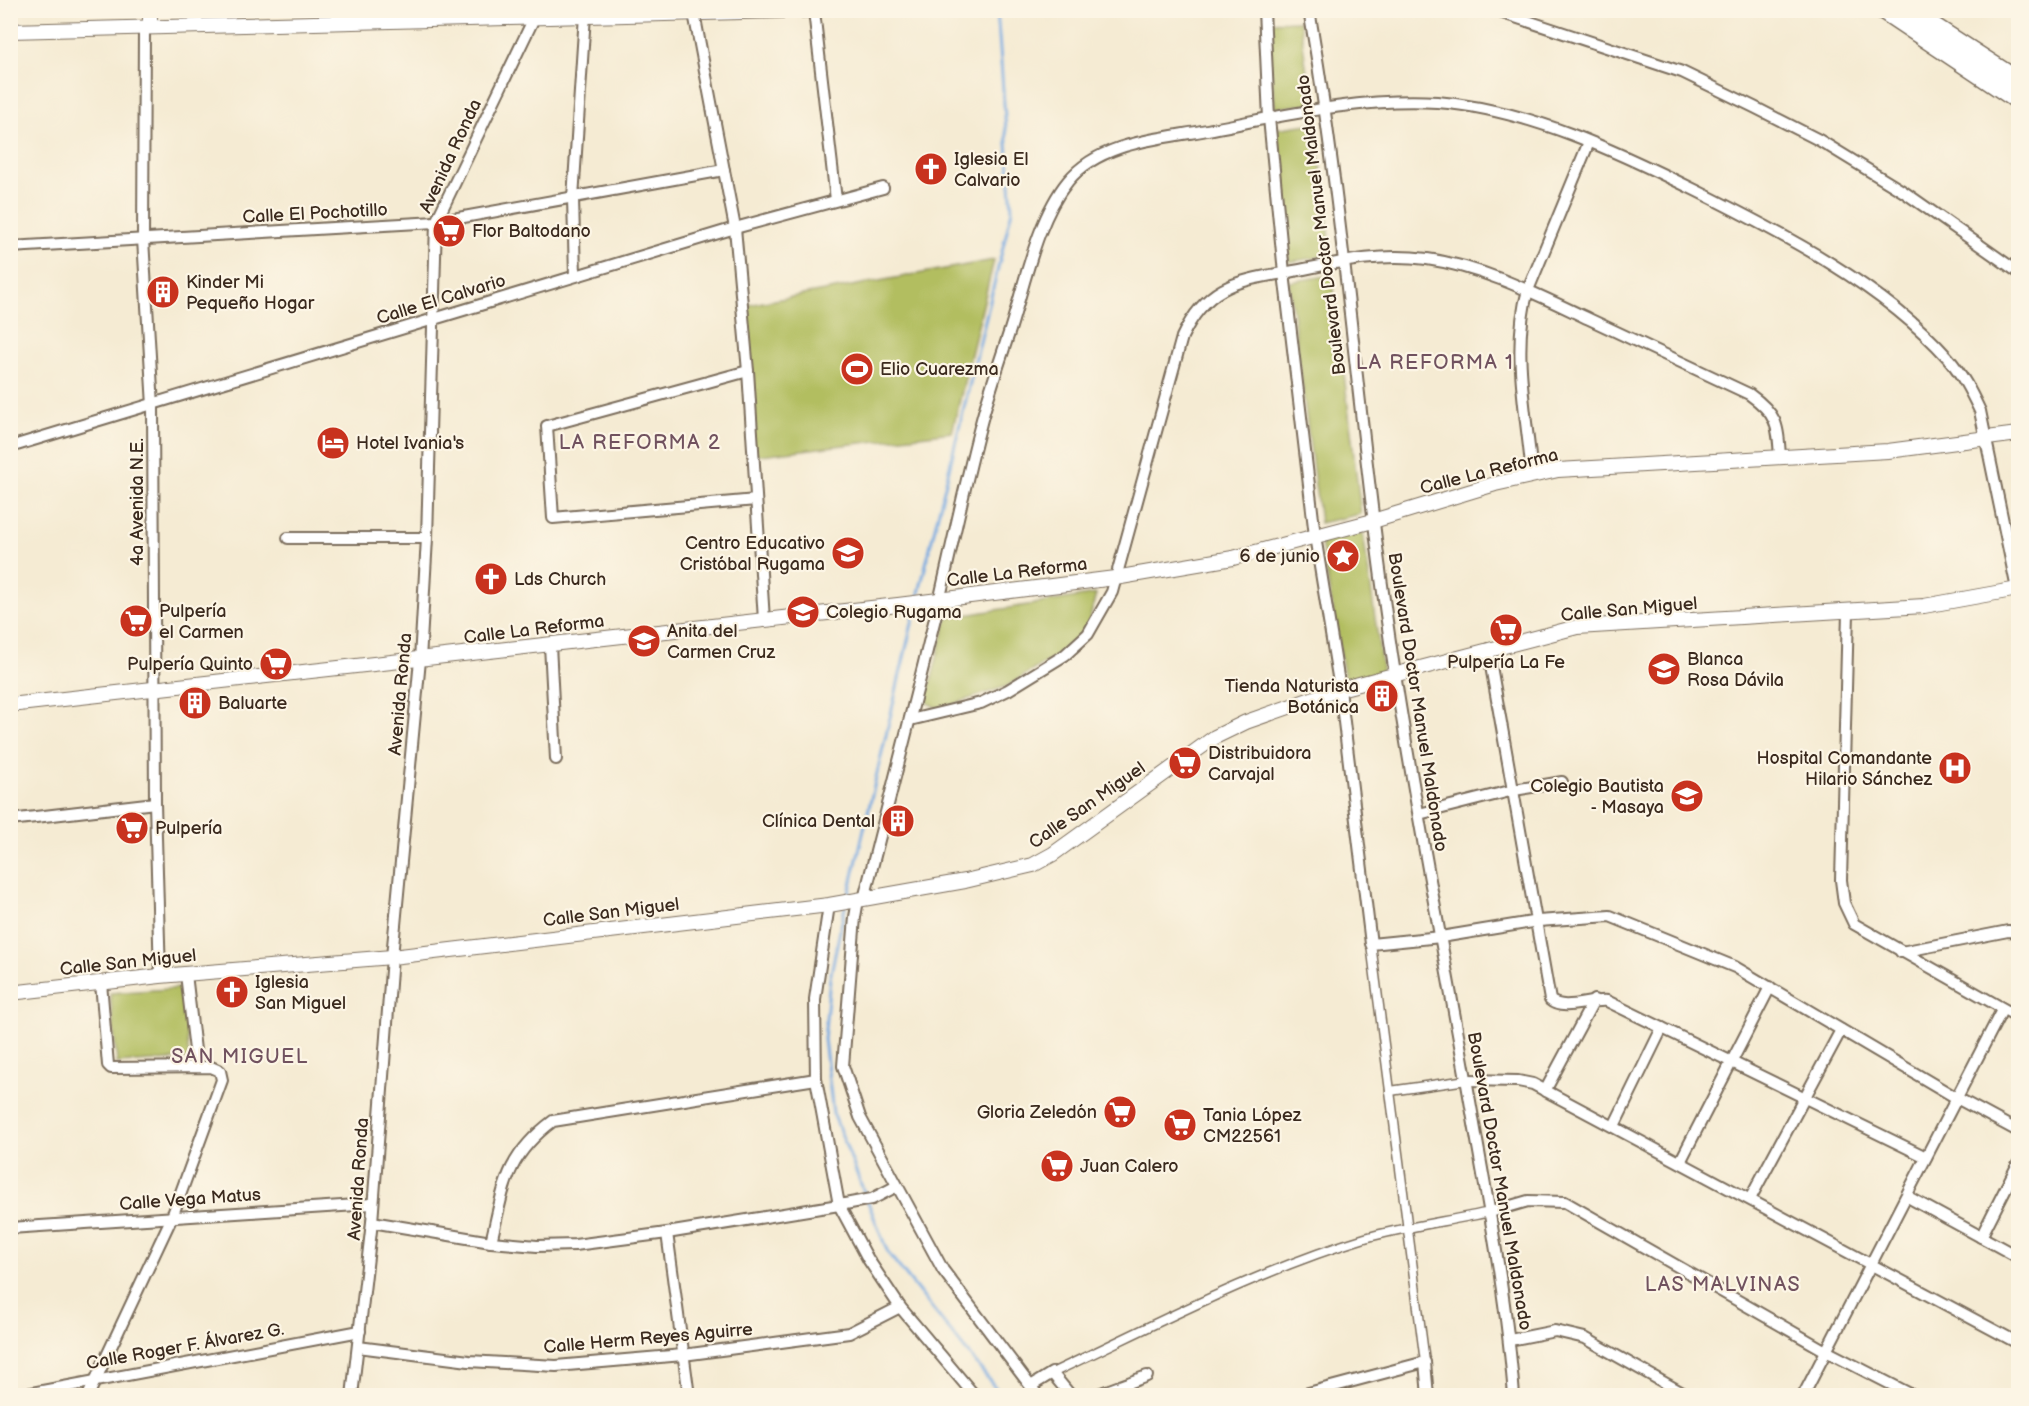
<svg xmlns="http://www.w3.org/2000/svg" width="2029" height="1406" viewBox="0 0 2029 1406" font-family="'Balsamiq Sans',sans-serif">
	<style>
		.green { fill: #b2be60; stroke: #76743f; stroke-width: 1.5 }
		.lines { fill: none; stroke-linecap: round; stroke-linejoin: round }
		.stream { stroke: #74a9e1; stroke-width: 3 }
		.pedestrian-casing { stroke: #7c6e5d; stroke-width: 11 }
		.minor-casing { stroke: #7c6e5d; stroke-width: 14 }
		.tertiary-casing { stroke: #7c6e5d; stroke-width: 16 }
		.trunk-casing { stroke: #7c6e5d; stroke-width: 21 }
		.pedestrian { stroke: #fff; stroke-width: 8 }
		.minor { stroke: #fff; stroke-width: 10 }
		.tertiary { stroke: #fff; stroke-width: 14 }
		.trunk { stroke: #fff; stroke-width: 18 }
		.labels { text-anchor: middle; stroke-width: 4.5; stroke-linejoin: round; paint-order: stroke }
		.street-label { font-size: 18px; fill: #3b2a1e; stroke: #fcf5e5 }
		.poi-label { font-size: 18px; fill: #3b2a1e; stroke: #fcf5e5; text-anchor: start }
		.neighbourhood-label { font-size: 20px; letter-spacing: 1.5px; fill: #71525f; stroke: #fcf5e5 }
	</style>
	<rect width="100%" height="100%" fill="#fcf5e5"/>
	<filter id="ink" filterUnits="userSpaceOnUse"><feTurbulence type="fractalNoise" baseFrequency=".0167" numOctaves="2"/><feDisplacementMap in="SourceGraphic" scale="12" xChannelSelector="R" yChannelSelector="G"/><feConvolveMatrix kernelMatrix="1 2 1 2 8 2 1 2 1" color-interpolation-filters="sRGB"/></filter>
	<filter id="wash" filterUnits="userSpaceOnUse"><feTurbulence type="fractalNoise" baseFrequency=".008" numOctaves="4" result="noise"/><feDisplacementMap in="SourceGraphic" scale="24" xChannelSelector="R" yChannelSelector="G"/><feGaussianBlur stdDeviation="1.35" result="paint"/><feColorMatrix in="noise" values="0 0 0 0 0 0 0 0 0 0 0 0 0 0 0 0 0 1.4 0 .05"/><feComposite in="paint" operator="in"/></filter>
	<g filter="url(#wash)">
		<rect width="100%" height="100%" fill="#f5ebd3"/>
		<g class="green">
			<path d="M1300 21 1311 104 1275 108 1266 22Z"/>
			<path d="M1315 123 1332 255 1289 262 1276 129Z"/>
			<path d="M994 260 952 432 753 456 742 306Z"/>
			<path d="M1332 275 1361 514 1320 523 1289 282Z"/>
			<path d="M1363 533 1383 674 1345 680 1321 542Z"/>
			<path d="M1096 594 1087 629 1056 656 1007 686 939 709 926 702 947 618Z"/>
			<path d="M183 988 189 1059 117 1063 110 993Z"/>
		</g>
		<g class="lines">
			<g class="stream">
				<path d="M918 597 1012 210 997 10"/>
				<path d="M848 898 916 606"/>
				<path d="M845 907 830 978 824 1039 833 1113 888 1253 1002 1396"/>
			</g>
		</g>
	</g>
	<g filter="url(#ink)">
		<g class="lines">
			<g class="pedestrian-casing">
				<g id="pedestrian">
					<path d="M1371 944 1425 1362"/>
					<path d="M1390 1091 1467 1080"/>
					<path d="M1052 1373C1154 1325 1256 1271 1365 1238 1404 1227 1449 1221 1490 1212"/>
				</g>
			</g>
			<g class="minor-casing">
				<g id="minor">
					<path d="M1264 10 1269 118 1284 273 1315 536 1340 689 1371 944 1441 937 1538 921 1610 916 1735 967 1955 1097 2018 1131"/>
					<path d="M1309 10C1347 230 1360 453 1395 674 1418 824 1448 974 1474 1124 1490 1214 1507 1304 1514 1396"/>
					<path d="M1494 10 1682 72 1754 107 1819 140 1904 192 2018 272"/>
					<path d="M814 11 836 200"/>
					<path d="M694 13 735 228 748 371 764 620"/>
					<path d="M144 28 143 239 153 406 155 803 160 976"/>
					<path d="M10 247 436 222 724 170"/>
					<path d="M575 276 573 198 585 15"/>
					<path d="M748 371 547 426 553 518 756 500"/>
					<path d="M10 447 735 228 883 188"/>
					<path d="M1532 476C1527 415 1511 349 1528 290L1589 142"/>
					<path d="M288 538H427"/>
					<path d="M1848 612 1841 880 1844 903 1854 924 2018 1017"/>
					<path d="M550 645 556 759"/>
					<path d="M1488 649 1550 1000C1563 1012 1591 999 1607 1001L1926 1157"/>
					<path d="M910 720 981 703 1008 690 1065 655 1088 634 1112 592 1182 337C1205 288 1234 281 1283 273 1332 264 1377 252 1427 259 1484 267 1538 295 1589 319 1642 344 1696 369 1749 394 1777 414 1778 424 1780 457"/>
					<path d="M1419 814 1514 790 1562 782"/>
					<path d="M10 820 155 803"/>
					<path d="M864 899C889 802 914 704 938 606 952 545 965 484 981 423 989 392 1000 361 1010 330 1025 283 1037 219 1068 181 1101 141 1161 139 1207 130 1281 116 1362 97 1437 102 1528 109 1616 151 1697 191 1783 234 1883 285 1948 358 1962 374 1971 392 1980 411L2017 589"/>
					<path d="M858 900 855 917 843 1066 860 1117 943 1270 1038 1396"/>
					<path d="M829 905 815 999 816 1079 839 1205 868 1259 900 1307 975 1396"/>
					<path d="M1901 952 2008 931 2018 932"/>
					<path d="M186 974 197 1067"/>
					<path d="M1467 1080 1518 1081 1533 1084 2018 1343"/>
					<path d="M1545 1091 1594 1000"/>
					<path d="M1614 1126 1662 1028"/>
					<path d="M1680 1162 1770 987"/>
					<path d="M1908 1197 2018 1257"/>
					<path d="M1750 1199 1841 1030"/>
					<path d="M1490 1212 1528 1201 1565 1202 1826 1351 1914 1396"/>
					<path d="M372 1222 491 1242 537 1246 575 1245 667 1233 845 1204 872 1199 897 1186"/>
					<path d="M10 1228 372 1204"/>
					<path d="M667 1233 689 1396"/>
					<path d="M1981 1237 2018 1164"/>
					<path d="M491 1242C504 1187 505 1157 553 1121L816 1079"/>
					<path d="M1510 1340 1555 1331 1585 1338 1688 1396"/>
					<path d="M358 1347 469 1361 556 1366 683 1355 849 1333 900 1307"/>
					<path d="M1031 1386 1052 1373 1071 1396"/>
					<path d="M16 1396 360 1331"/>
					<path d="M88 1396 172 1217 222 1080 220 1071 211 1067 111 1068 108 1065 101 983"/>
					<path d="M352 1396 372 1222 392 957 420 660 427 538 436 222 535 16"/>
					<path d="M1093 1396 1147 1376"/>
					<path d="M1297 1396 1425 1362 1428 1396"/>
					<path d="M1803 1396 2002 1010"/>
				</g>
			</g>
			<g class="tertiary-casing">
				<g id="tertiary">
					<path d="M150 10V27"/>
					<path d="M10 31 819 10"/>
					<path d="M10 705 898 605 1115 578 1233 558 1373 521 1495 484 1558 470 1888 451 2018 434"/>
					<path d="M10 993 160 976 392 957 829 905 965 881 1033 865 1053 854 1215 737 1246 722 1340 689 1577 627 1924 606 2018 589"/>
				</g>
			</g>
			<g class="trunk-casing">
				<g id="trunk">
					<path d="M1883 10 2018 100"/>
					<path d="M1908 10 2018 81"/>
				</g>
			</g>
			<use href="#pedestrian" class="pedestrian"/>
			<use href="#minor" class="minor"/>
			<use href="#tertiary" class="tertiary"/>
			<use href="#trunk" class="trunk"/>
		</g>
	</g>
	<defs>
		<g id="church-disc" transform="scale(1.725)"><circle r="9.5" fill="#c8321e" stroke="#fcf5e5"/><path d="M-1.2-6h2.4v3.5h3.3v2.4h-3.3V6h-2.4V-.1h-3.3v-2.4h3.3Z" fill="#fff"/></g>
		<g id="supermarket-disc" transform="scale(1.725)"><circle r="9.5" fill="#c8321e" stroke="#fcf5e5"/><path d="M-6-5.5h2.5l.6 2H6L4.5 2H-2.5L-4.4-4H-6ZM-1.5 3.2a1.3 1.3 0 1 0 .1 0ZM3 3.2a1.3 1.3 0 1 0 .1 0Z" fill="#fff"/></g>
		<g id="building-disc" transform="scale(1.725)"><circle r="9.5" fill="#c8321e" stroke="#fcf5e5"/><path d="M-4-6H4V6H1V3H-1V6H-4ZM-2.5-4.3h1.7v1.8h-1.7ZM.8-4.3h1.7v1.8H.8ZM-2.5-1h1.7V.8h-1.7ZM.8-1h1.7V.8H.8Z" fill="#fff"/></g>
		<g id="stadium-disc" transform="scale(1.725)"><circle r="9.5" fill="#c8321e" stroke="#fcf5e5"/><path d="M0-5a6.5 5 0 1 0 0 10a6.5 5 0 1 0 0-10ZM-3.5-1.8h7v3.6h-7Z" fill="#fff"/></g>
		<g id="hotel-disc" transform="scale(1.725)"><circle r="9.5" fill="#c8321e" stroke="#fcf5e5"/><path d="M-6-4.5h1.5V1H6V5H4.5V3h-9V5H-6ZM-4 0a1.8 1.8 0 1 1 3.6 0ZM.5 0V-2.5h3Q6-2.5 6 0Z" fill="#fff"/></g>
		<g id="school-disc" transform="scale(1.725)"><circle r="9.5" fill="#c8321e" stroke="#fcf5e5"/><path d="M0-5L7-2L0 1L-7-2ZM-4 1L0 2.5L4 1V4Q0 6-4 4Z" fill="#fff"/></g>
		<g id="sight-disc" transform="scale(1.725)"><circle r="9.5" fill="#c8321e" stroke="#fcf5e5"/><path d="M0-6L1.8-2.2L6-1.7L2.9 1.2L3.7 5.4L0 3.3L-3.7 5.4L-2.9 1.2L-6-1.7L-1.8-2.2Z" fill="#fff"/></g>
		<g id="university-disc" transform="scale(1.725)"><circle r="9.5" fill="#c8321e" stroke="#fcf5e5"/><path d="M0-5L7-2L0 1L-7-2ZM-4 1L0 2.5L4 1V4Q0 6-4 4Z" fill="#fff"/></g>
		<g id="hospital-disc" transform="scale(1.725)"><circle r="9.5" fill="#c8321e" stroke="#fcf5e5"/><path d="M-5-5h3v3.5h4V-5h3V5h-3V1.5h-4V5h-3Z" fill="#fff"/></g>
	</defs>
	<g fill-rule="evenodd">
		<use href="#church-disc" x="931" y="169"/>
		<use href="#supermarket-disc" x="449" y="231"/>
		<use href="#building-disc" x="163" y="292"/>
		<use href="#stadium-disc" x="857" y="369"/>
		<use href="#hotel-disc" x="333" y="443"/>
		<use href="#school-disc" x="848" y="553"/>
		<use href="#sight-disc" x="1343" y="556"/>
		<use href="#church-disc" x="491" y="579"/>
		<use href="#university-disc" x="803" y="612"/>
		<use href="#supermarket-disc" x="136" y="621"/>
		<use href="#supermarket-disc" x="1506" y="630"/>
		<use href="#university-disc" x="644" y="641"/>
		<use href="#supermarket-disc" x="276" y="664"/>
		<use href="#university-disc" x="1664" y="669"/>
		<use href="#building-disc" x="1382" y="696"/>
		<use href="#building-disc" x="195" y="703"/>
		<use href="#supermarket-disc" x="1185" y="763"/>
		<use href="#hospital-disc" x="1955" y="768"/>
		<use href="#school-disc" x="1687" y="796"/>
		<use href="#building-disc" x="898" y="821"/>
		<use href="#supermarket-disc" x="132" y="828"/>
		<use href="#church-disc" x="232" y="992"/>
		<use href="#supermarket-disc" x="1120" y="1112"/>
		<use href="#supermarket-disc" x="1180" y="1125"/>
		<use href="#supermarket-disc" x="1057" y="1166"/>
	</g>
	<g class="labels">
		<g class="street-label">
			<text transform="translate(450 156) rotate(-65)" y="6">Avenida Ronda</text>
			<text transform="translate(315 213) rotate(-3)" y="6">Calle El Pochotillo</text>
			<text transform="translate(1321 225) rotate(-97)" y="6">Boulevard Doctor Manuel Maldonado</text>
			<text transform="translate(441 299) rotate(-17)" y="6">Calle El Calvario</text>
			<text transform="translate(1489 471) rotate(-14)" y="6">Calle La Reforma</text>
			<text transform="translate(137 502) rotate(-90)" y="6">4a Avenida N.E.</text>
			<text transform="translate(1017 572) rotate(-7)" y="6">Calle La Reforma</text>
			<text transform="translate(1629 609) rotate(-5)" y="6">Calle San Miguel</text>
			<text transform="translate(534 629) rotate(-7)" y="6">Calle La Reforma</text>
			<text transform="translate(400 694) rotate(-85)" y="6">Avenida Ronda</text>
			<text transform="translate(1418 702) rotate(81)" y="6">Boulevard Doctor Manuel Maldonado</text>
			<text transform="translate(1087 805) rotate(-35)" y="6">Calle San Miguel</text>
			<text transform="translate(611 912) rotate(-7)" y="6">Calle San Miguel</text>
			<text transform="translate(128 962) rotate(-6)" y="6">Calle San Miguel</text>
			<text transform="translate(358 1179) rotate(-86)" y="6">Avenida Ronda</text>
			<text transform="translate(1500 1181) rotate(80)" y="6">Boulevard Doctor Manuel Maldonado</text>
			<text transform="translate(190 1199) rotate(-4)" y="6">Calle Vega Matus</text>
			<text transform="translate(648 1338) rotate(-5)" y="6">Calle Herm Reyes Aguirre</text>
			<text transform="translate(185 1346) rotate(-10)" y="6">Calle Roger F. Álvarez G.</text>
		</g>
		<g class="poi-label">
			<text x="954" y="165">Iglesia El<tspan x="954" dy="21">Calvario</tspan></text>
			<text x="472" y="237">Flor Baltodano</text>
			<text x="186" y="288">Kinder Mi<tspan x="186" dy="21">Pequeño Hogar</tspan></text>
			<text x="880" y="375">Elio Cuarezma</text>
			<text x="356" y="449">Hotel Ivania's</text>
			<text x="825" y="549" text-anchor="end">Centro Educativo<tspan x="825" dy="21">Cristóbal Rugama</tspan></text>
			<text x="1320" y="562" text-anchor="end">6 de junio</text>
			<text x="514" y="585">Lds Church</text>
			<text x="159" y="617">Pulpería<tspan x="159" dy="21">el Carmen</tspan></text>
			<text x="826" y="618">Colegio Rugama</text>
			<text x="667" y="637">Anita del<tspan x="667" dy="21">Carmen Cruz</tspan></text>
			<text x="1687" y="665">Blanca<tspan x="1687" dy="21">Rosa Dávila</tspan></text>
			<text x="1506" y="668" text-anchor="middle">Pulpería La Fe</text>
			<text x="253" y="670" text-anchor="end">Pulpería Quinto</text>
			<text x="1359" y="692" text-anchor="end">Tienda Naturista<tspan x="1359" dy="21">Botánica</tspan></text>
			<text x="218" y="709">Baluarte</text>
			<text x="1208" y="759">Distribuidora<tspan x="1208" dy="21">Carvajal</tspan></text>
			<text x="1932" y="764" text-anchor="end">Hospital Comandante<tspan x="1932" dy="21">Hilario Sánchez</tspan></text>
			<text x="1664" y="792" text-anchor="end">Colegio Bautista<tspan x="1664" dy="21">- Masaya</tspan></text>
			<text x="875" y="827" text-anchor="end">Clínica Dental</text>
			<text x="155" y="834">Pulpería</text>
			<text x="255" y="988">Iglesia<tspan x="255" dy="21">San Miguel</tspan></text>
			<text x="1097" y="1118" text-anchor="end">Gloria Zeledón</text>
			<text x="1203" y="1121">Tania López<tspan x="1203" dy="21">CM22561</tspan></text>
			<text x="1080" y="1172">Juan Calero</text>
		</g>
		<g class="neighbourhood-label">
			<text x="1435" y="369">LA REFORMA 1</text>
			<text x="640" y="449">LA REFORMA 2</text>
			<text x="240" y="1063">SAN MIGUEL</text>
			<text x="1723" y="1291">LAS MALVINAS</text>
		</g>
	</g>
	<rect width="2029" height="1406" fill="none" stroke="#fcf5e5" stroke-width="36"/>
</svg>
